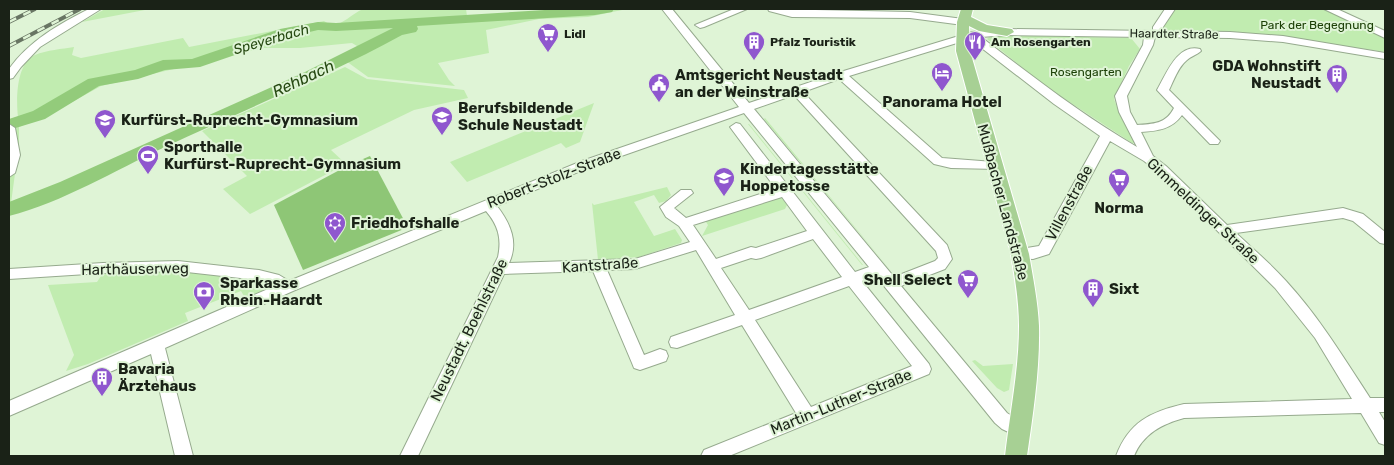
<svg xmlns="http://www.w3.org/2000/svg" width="1394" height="465" viewBox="0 0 1394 465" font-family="Rubik,sans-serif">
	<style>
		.green { fill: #c1ecb0 }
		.forest { fill: #8ec676 }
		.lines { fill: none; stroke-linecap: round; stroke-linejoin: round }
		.river { fill: #93cb7b; fill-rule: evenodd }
		.minor-casing { stroke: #96aa8e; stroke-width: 2 }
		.major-casing { stroke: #fff; stroke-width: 2 }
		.minor { fill: #fff; fill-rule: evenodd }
		.major { fill: #a7d094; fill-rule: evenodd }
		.rail-casing { stroke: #687563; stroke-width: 4 }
		.rail { stroke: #dff4d6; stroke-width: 2.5; stroke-dasharray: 8; stroke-linecap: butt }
		.labels { text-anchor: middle; stroke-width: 4; stroke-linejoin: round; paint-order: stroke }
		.far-park-label { font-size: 12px; fill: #1c4007; stroke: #dff4d6 }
		.far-poi-label { font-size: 12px; font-weight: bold; fill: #1a2217; stroke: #dff4d6; text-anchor: start }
		.far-street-label { font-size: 12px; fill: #1a2217; stroke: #dff4d6 }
		.far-water-label { font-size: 14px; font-style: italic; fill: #264912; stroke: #dff4d6 }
		.poi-label { font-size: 15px; font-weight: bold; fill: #1a2217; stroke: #dff4d6; text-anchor: start }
		.street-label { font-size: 15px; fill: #1a2217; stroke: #dff4d6 }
		.water-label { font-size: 16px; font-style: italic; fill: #264912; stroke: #dff4d6 }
	</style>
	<rect width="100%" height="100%" fill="#dff4d6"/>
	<g class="green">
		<path d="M105 9H150L82 22Z"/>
		<path d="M363 9H466L467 16 578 9H627L588 17 539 19 486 30 489 53 438 63 449 80 455 86 368 77 346 61 367 52 352 43 300 48H264L101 86 56 111 19 127V144L9 218V120L18 117C16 100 16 63 35 55 47 50 62 49 74 47L72 55 81 58 183 38 189 47 324 21 332 26C343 24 352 14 363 9Z"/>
		<path d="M1174 9H1323L1385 38V52L1277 36 1169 31 1163 27Z"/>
		<path d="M991 35 1131 38 1140 49 1129 66 1114 99 1121 118 1137 143H1132L1045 86 987 39Z"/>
		<path d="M345 67 367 79 464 90 468 98 414 110 331 150 346 164 250 214 223 189 247 176 202 131Z"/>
		<path d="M594 103 580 142 566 148 561 143 467 182 450 162Z"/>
		<path d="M765 118 892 272 764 119Z"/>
		<path d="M748 124H749L863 265H862Z"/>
		<path d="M667 187 671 195 666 201 659 203 654 195 634 202 654 236 675 229 682 240 681 243 639 257 598 260 592 203 594 205Z"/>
		<path d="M780 196 787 205 785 209 702 236 708 225 704 219Z"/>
		<path d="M179 269 249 277 261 281 264 290 245 298 241 291 185 313 188 321 88 364 66 371 74 355 48 285 97 282 105 270Z"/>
		<path d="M975 360 983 366 1013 364 1009 390 1004 392 997 388 972 361Z"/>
	</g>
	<path class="forest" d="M370 156 406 224 404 229 303 270 274 205 349 165Z"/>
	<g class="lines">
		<path class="river" d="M561 9H614L612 12 595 15 417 26 418 29 416 32 402 35C325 77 244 110 165 147 114 171 63 202 9 216V202L60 182 305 72 393 28 336 31 318 30 284 38 200 67 165 70 138 79 99 86 45 119 9 130V119L33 111 88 79 135 70 163 60 192 59 280 29 318 22 336 23Z"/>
		<g class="minor-casing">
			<g id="minor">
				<path d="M89 9H101L40 47 21 67 13 78 9 79V69C29 41 59 24 89 9Z"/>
				<path d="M662 9H672L749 103 837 73 972 32 1007 29 1153 31V27L1165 9H1175L1163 27V31L1230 32 1283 36 1385 53V59L1283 42 1230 38 1155 37 1153 45 1127 96 1130 112 1137 125C1153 124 1166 124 1174 108L1157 90C1166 75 1177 43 1200 49L1201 51C1197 55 1191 56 1187 60 1178 67 1174 80 1169 90L1220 141 1218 144H1210L1182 115C1172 129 1158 131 1141 132L1153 156 1166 166 1227 225 1343 208 1363 214 1385 232V244L1380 243 1353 221 1343 218 1236 233C1253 249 1271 264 1286 281 1319 317 1344 358 1370 398H1385V412H1379L1385 422V445L1379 443 1361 413 1184 418C1162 424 1143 434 1134 456H1116C1129 422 1150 412 1184 404L1352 399 1315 338 1275 288 1158 172 1144 161 1110 141 1049 254 1033 259 1015 258 1013 254 1015 250 1039 246 1100 136 1054 104 970 39 849 76 942 158 994 162 998 163 1000 166 998 169 951 168 934 164 839 79 803 92 947 245 952 259 945 269 901 286 1007 413 1025 424 1028 429 1025 434 1019 437 1002 429 995 423 876 276 862 281 929 364 931 369 929 374 729 456H701L704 450 796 413 742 325 677 348 671 347 669 342 671 337 735 315 696 250 635 269 607 270 644 355 660 349 666 351 668 356 666 361 640 370 634 368 632 363 593 271 504 274 418 456H400L498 257C502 238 498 225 486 211L293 291 165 348 193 456H175L151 354 9 416V401L275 286 259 280 178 271 103 273 9 279V269L103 263 178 261 259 270 279 275 289 281 582 161 739 107ZM1007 35 1144 37 1143 45 1115 96 1119 112 1137 147C1082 115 1032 76 981 37ZM794 95 926 240 936 251 938 258 935 261 894 277 754 109ZM744 113 869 267 855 272 740 124 736 123 730 127 776 189 686 218 674 208 693 193 691 190H681L660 207 666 217 679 226 690 242 635 259 509 263C519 242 510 223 497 206L590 167ZM782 197 807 231 756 248 751 247 716 259 693 225ZM813 239 842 277 749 310 721 268 751 258 756 259 761 258ZM849 286 912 366 811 407 755 320Z"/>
				<path d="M734 9H747L704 27 700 28 695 25Z"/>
				<path d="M768 9 910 12 963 19 968 22 963 25 910 18 792 17 769 11Z"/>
				<path d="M1324 9H1337L1385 31V38Z"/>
				<path d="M9 124 15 128 20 155 15 173 9 177Z"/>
			</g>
		</g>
		<g class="major-casing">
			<path id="major" d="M961 9H973L971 17 987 25 1012 29 1014 32 1007 36 979 31 969 26 970 51 1029 254C1033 278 1038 302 1039 326 1040 369 1033 414 1027 456H1005C1010 413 1019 369 1019 326 1019 302 1015 278 1011 254L956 51 957 22Z"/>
		</g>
		<use href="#minor" class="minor"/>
		<use href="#major" class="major"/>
		<g class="rail-casing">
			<g id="rail">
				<path d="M9 22 35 9"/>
				<path d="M9 46 80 9"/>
			</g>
		</g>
		<use href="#rail" class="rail"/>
	</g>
	<defs>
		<g id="supermarket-pin" transform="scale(1.125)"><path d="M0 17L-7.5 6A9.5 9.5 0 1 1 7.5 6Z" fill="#8f57ce" stroke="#dff4d6"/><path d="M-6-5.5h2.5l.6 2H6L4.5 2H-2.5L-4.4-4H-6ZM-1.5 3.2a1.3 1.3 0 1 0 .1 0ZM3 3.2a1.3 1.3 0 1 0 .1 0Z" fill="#fff"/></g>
		<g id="building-pin" transform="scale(1.125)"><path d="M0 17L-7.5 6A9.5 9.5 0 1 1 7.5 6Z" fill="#8f57ce" stroke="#dff4d6"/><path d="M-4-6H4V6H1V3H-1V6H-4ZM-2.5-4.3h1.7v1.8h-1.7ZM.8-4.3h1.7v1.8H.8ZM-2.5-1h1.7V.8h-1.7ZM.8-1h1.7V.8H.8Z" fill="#fff"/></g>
		<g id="restaurant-pin" transform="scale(1.125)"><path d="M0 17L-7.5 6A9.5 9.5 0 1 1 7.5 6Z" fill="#8f57ce" stroke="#dff4d6"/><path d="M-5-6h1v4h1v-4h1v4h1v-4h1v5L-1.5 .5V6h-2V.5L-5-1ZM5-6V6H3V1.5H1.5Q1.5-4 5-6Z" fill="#fff"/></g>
		<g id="hotel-pin" transform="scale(1.125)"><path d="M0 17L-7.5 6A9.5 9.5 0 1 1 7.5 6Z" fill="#8f57ce" stroke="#dff4d6"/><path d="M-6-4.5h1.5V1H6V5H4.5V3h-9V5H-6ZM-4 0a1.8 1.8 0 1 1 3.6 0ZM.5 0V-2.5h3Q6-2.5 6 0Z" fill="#fff"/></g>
		<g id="civic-pin" transform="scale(1.125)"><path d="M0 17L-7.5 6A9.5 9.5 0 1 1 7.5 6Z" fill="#8f57ce" stroke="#dff4d6"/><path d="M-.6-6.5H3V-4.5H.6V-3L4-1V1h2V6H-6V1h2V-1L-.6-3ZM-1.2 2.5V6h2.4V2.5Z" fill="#fff"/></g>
		<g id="school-pin" transform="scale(1.125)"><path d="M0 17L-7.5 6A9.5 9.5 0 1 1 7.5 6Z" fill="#8f57ce" stroke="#dff4d6"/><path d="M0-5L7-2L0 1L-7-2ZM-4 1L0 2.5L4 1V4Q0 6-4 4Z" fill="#fff"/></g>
		<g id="stadium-pin" transform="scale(1.125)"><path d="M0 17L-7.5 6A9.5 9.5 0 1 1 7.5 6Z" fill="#8f57ce" stroke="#dff4d6"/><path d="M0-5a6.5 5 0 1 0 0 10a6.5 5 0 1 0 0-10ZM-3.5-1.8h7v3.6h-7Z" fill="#fff"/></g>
		<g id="synagogue-pin" transform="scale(1.125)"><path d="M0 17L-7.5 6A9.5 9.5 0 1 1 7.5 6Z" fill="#8f57ce" stroke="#dff4d6"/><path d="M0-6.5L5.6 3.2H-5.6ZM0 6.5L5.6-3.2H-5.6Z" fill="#fff"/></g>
		<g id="bank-pin" transform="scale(1.125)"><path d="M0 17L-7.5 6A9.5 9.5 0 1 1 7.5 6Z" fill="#8f57ce" stroke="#dff4d6"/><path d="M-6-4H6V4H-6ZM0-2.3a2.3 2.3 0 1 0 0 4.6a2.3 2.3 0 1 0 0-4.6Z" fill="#fff"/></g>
	</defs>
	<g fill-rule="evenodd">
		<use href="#supermarket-pin" x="548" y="34"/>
		<use href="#building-pin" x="754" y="42"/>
		<use href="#restaurant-pin" x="975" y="42"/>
		<use href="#hotel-pin" x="942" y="73"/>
		<use href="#building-pin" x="1337" y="75"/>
		<use href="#civic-pin" x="659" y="84"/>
		<use href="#school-pin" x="442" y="117"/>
		<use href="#school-pin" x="105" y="120"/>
		<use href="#stadium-pin" x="148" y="156"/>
		<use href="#school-pin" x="724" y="178"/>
		<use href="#supermarket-pin" x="1119" y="179"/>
		<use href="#synagogue-pin" x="335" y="223"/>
		<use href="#supermarket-pin" x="968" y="280"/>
		<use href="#building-pin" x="1093" y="289"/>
		<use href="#bank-pin" x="204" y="292"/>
		<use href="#building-pin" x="102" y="378"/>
	</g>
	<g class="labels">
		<g class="far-park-label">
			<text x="1317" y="29">Park der Begegnung</text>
			<text x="1086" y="76">Rosengarten</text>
		</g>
		<g class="far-poi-label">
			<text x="564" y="38">Lidl</text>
			<text x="770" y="46">Pfalz Touristik</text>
			<text x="991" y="46">Am Rosengarten</text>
		</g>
		<g class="far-street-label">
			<text transform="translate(1174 34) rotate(1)" y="4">Haardter Straße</text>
		</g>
		<g class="far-water-label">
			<text transform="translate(271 39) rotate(-16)" y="5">Speyerbach</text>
		</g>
		<g class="poi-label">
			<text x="1321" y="71" text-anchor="end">GDA Wohnstift<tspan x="1321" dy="17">Neustadt</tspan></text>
			<text x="675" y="80">Amtsgericht Neustadt<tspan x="675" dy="17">an der Weinstraße</tspan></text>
			<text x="942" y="107" text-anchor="middle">Panorama Hotel</text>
			<text x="458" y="113">Berufsbildende<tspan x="458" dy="17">Schule Neustadt</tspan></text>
			<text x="121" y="125">Kurfürst-Ruprecht-Gymnasium</text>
			<text x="164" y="152">Sporthalle<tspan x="164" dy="17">Kurfürst-Ruprecht-Gymnasium</tspan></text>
			<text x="740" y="174">Kindertagesstätte<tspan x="740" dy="17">Hoppetosse</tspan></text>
			<text x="1119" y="213" text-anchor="middle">Norma</text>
			<text x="351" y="228">Friedhofshalle</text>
			<text x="952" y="285" text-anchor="end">Shell Select</text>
			<text x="220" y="288">Sparkasse<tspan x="220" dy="17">Rhein-Haardt</tspan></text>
			<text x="1109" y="294">Sixt</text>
			<text x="118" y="374">Bavaria<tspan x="118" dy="17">Ärztehaus</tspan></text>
		</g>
		<g class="street-label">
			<text transform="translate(554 178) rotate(-21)" y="5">Robert-Stolz-Straße</text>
			<text transform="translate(1003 202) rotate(75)" y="5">Mußbacher Landstraße</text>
			<text transform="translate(1069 203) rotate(-62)" y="5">Villenstraße</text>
			<text transform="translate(1203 211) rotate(43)" y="5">Gimmeldinger Straße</text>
			<text transform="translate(600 265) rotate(-4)" y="5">Kantstraße</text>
			<text transform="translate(135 269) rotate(-1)" y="5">Harthäuserweg</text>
			<text transform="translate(469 330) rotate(-64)" y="5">Neustadt, Boehlstraße</text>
			<text transform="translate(841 402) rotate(-22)" y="5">Martin-Luther-Straße</text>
		</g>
		<g class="water-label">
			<text transform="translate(303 78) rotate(-25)" y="6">Rehbach</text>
		</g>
	</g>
	<rect width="1394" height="465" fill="none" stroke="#1a2217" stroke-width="20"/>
</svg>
